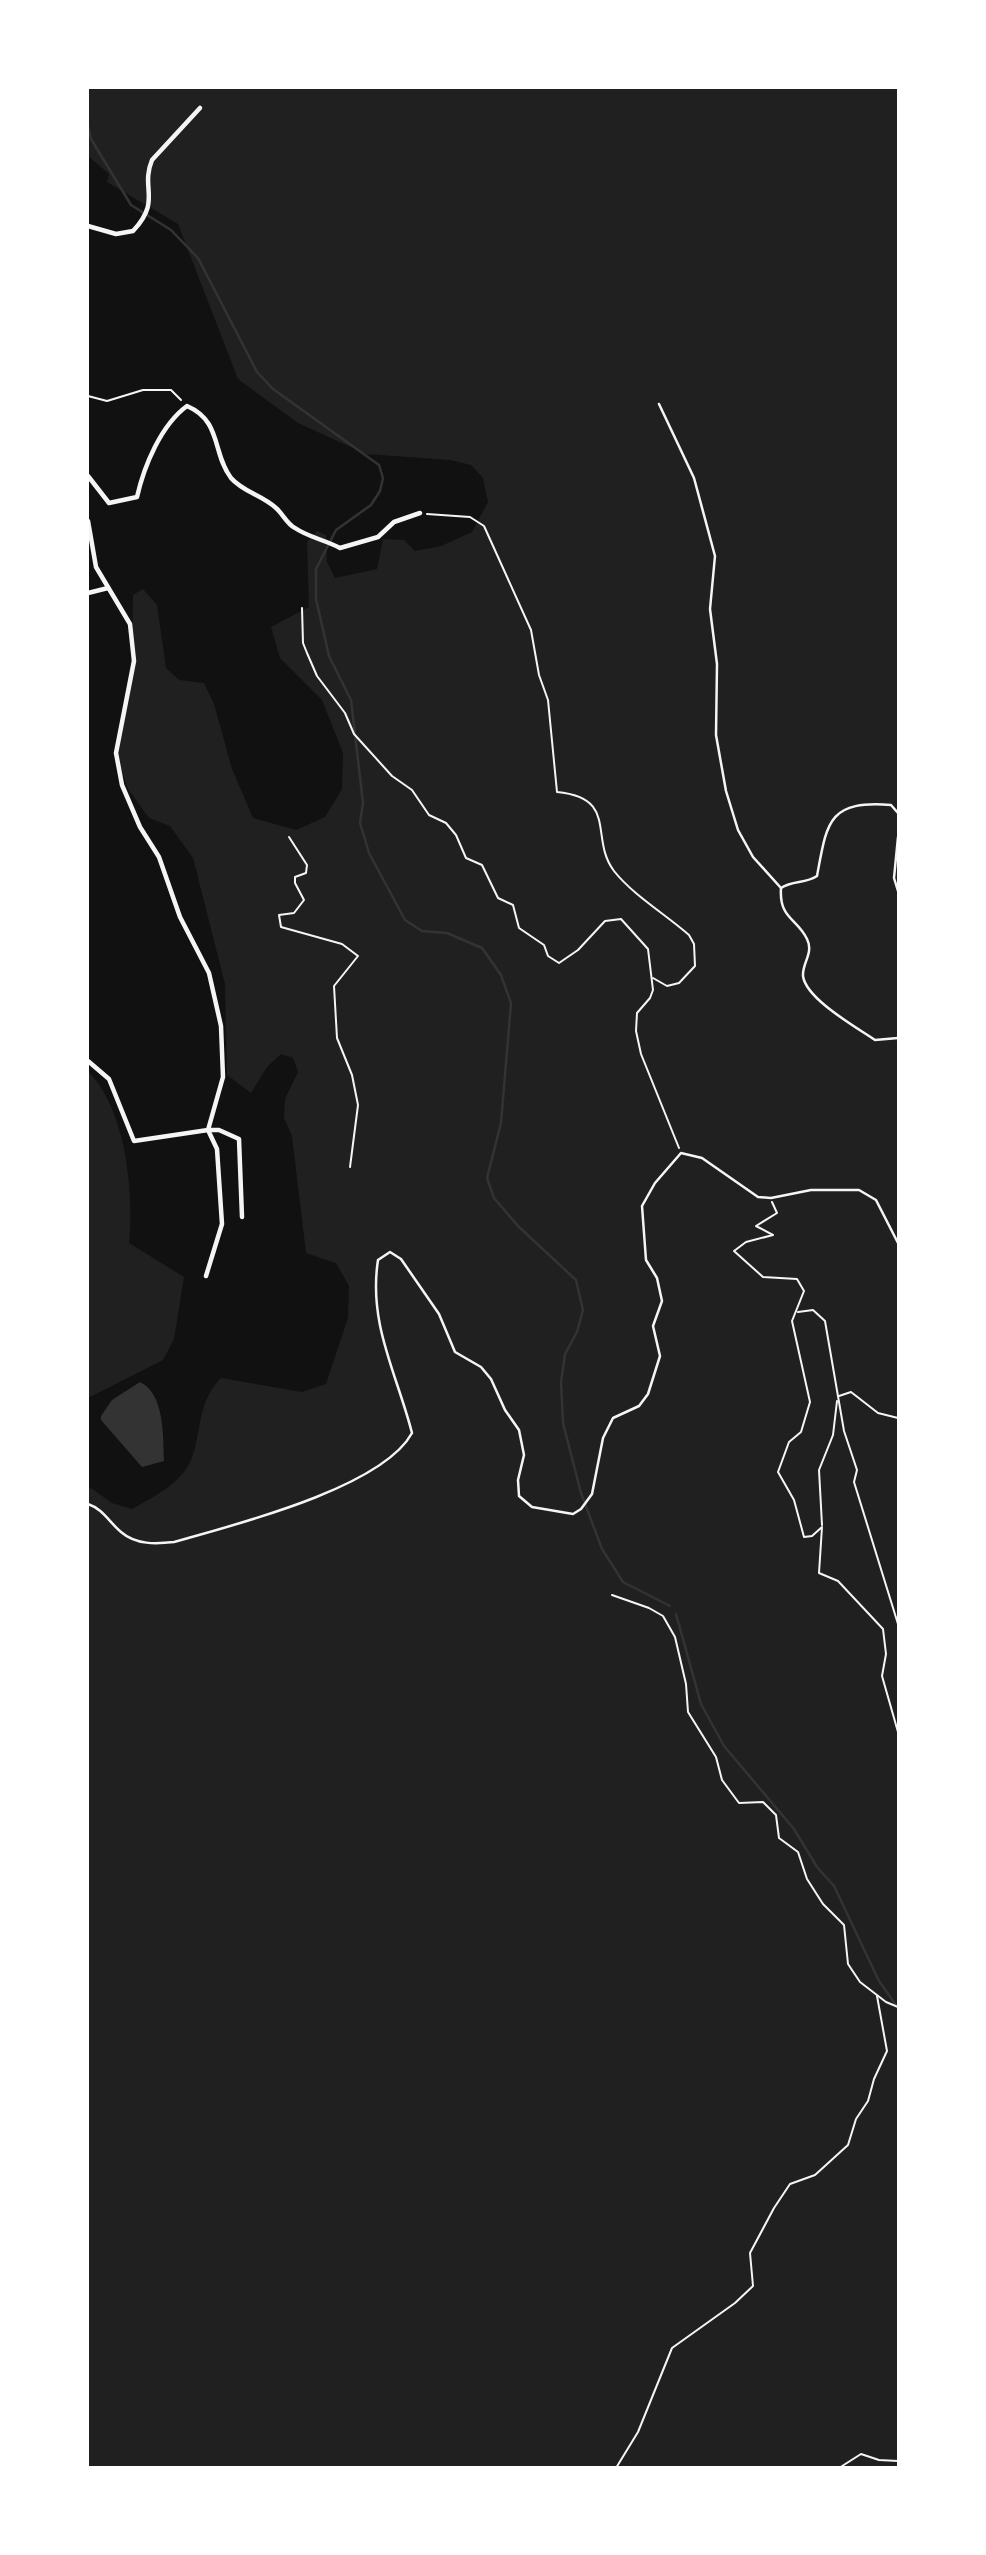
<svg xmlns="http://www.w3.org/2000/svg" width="986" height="2555" viewBox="0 0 986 2555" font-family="Arial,sans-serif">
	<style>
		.green { fill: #202020 }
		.water { fill: #333 }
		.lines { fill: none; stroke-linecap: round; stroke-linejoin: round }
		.stream { stroke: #333; stroke-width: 2.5 }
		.path { stroke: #f5f5f5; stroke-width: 2 }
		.service { stroke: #f5f5f5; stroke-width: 2.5 }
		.minor { stroke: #f5f5f5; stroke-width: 4.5 }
	</style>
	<rect width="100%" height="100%" fill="#111"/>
	<g class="green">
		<path d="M88 88H898V2467H88V1486L112 1503 132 1509C153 1497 181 1484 191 1460 203 1429 196 1404 221 1378L302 1392 326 1384 348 1318 349 1286 336 1263 306 1253 292 1136 284 1118 285 1099 298 1072 293 1058 281 1054 267 1067 251 1093 227 1075 225 984 193 858 170 826 149 818 128 789 119 763 118 738 132 655 133 595 143 589 157 605 166 668 179 680 204 683 214 704 232 769 253 818 296 830 325 817 342 789 343 753 322 700 280 658 271 627 309 607 307 542 317 531 326 535 327 562 335 578 377 569 383 539 404 540 415 551 441 546 472 532 488 502 483 478 471 465 450 460 366 454 298 423 238 379 178 224 107 182 109 174 88 156Z"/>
		<path d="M88 1071C126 1110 134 1191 129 1243L184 1277 174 1339 163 1360 88 1398Z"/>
	</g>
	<path class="water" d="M140 1382C165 1394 163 1437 164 1461L142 1467 101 1420V1416L112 1400Z"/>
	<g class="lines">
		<g class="stream">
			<path d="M88 126 91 139 131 205 171 230 198 258 257 372 273 389 379 465 383 478 380 491 371 505 336 530 316 569V599L329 656 351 700 363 803 360 823 369 853 405 920 422 931 447 933 482 948 501 975 511 1003 501 1123 487 1178 494 1198 518 1226 576 1280 583 1310 577 1332 565 1354 561 1382 563 1423 581 1493 602 1549 623 1582 670 1606"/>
			<path d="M676 1614 701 1704 724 1746 794 1829 817 1867 834 1886 879 1981 898 2008"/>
		</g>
		<g class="path">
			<path d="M88 396 107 401 143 390H171L181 400"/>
			<path d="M427 514 470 517 484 526 531 630 539 675 548 700 557 792C619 798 589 838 614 871 633 895 665 914 689 935L694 944 695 966 679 983 667 986 653 978"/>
			<path d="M302 608 303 643 307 653 317 676 345 713 354 734 392 776 412 790 429 815 446 823 456 835 466 858 482 865 498 898 513 905 519 928 544 945 548 956 559 963 578 950 605 921 621 919 648 949 653 990 650 998 637 1013 636 1031 641 1054 679 1148"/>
			<path d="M289 837 307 865 306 873 295 877V883L304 900 294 913 279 915 281 927 342 944 358 956 334 986 337 1038 352 1075 358 1105 350 1167"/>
			<path d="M772 1202 777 1213 756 1226 773 1235 746 1242 734 1251 763 1277 797 1279 804 1291 792 1321 810 1402 801 1432 789 1442 778 1472 794 1500 804 1537 812 1536 822 1527 819 1573 838 1581 883 1629 886 1654 882 1676 898 1732"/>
			<path d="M798 1312 813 1310 825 1321 844 1431 857 1470 854 1482 898 1624"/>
			<path d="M839 1396 851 1392 878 1413 898 1418"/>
			<path d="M822 1525 819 1470 833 1435 837 1401"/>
			<path d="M612 1595 649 1608 663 1616 675 1637 686 1684 688 1712 716 1757 722 1780 739 1803 763 1802 776 1815 779 1838 798 1852 807 1879 823 1904 844 1925 848 1964 860 1982 886 2002 898 2007"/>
			<path d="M616 2468 638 2432 672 2348 735 2303 753 2286 750 2253 774 2208 790 2184 815 2175 848 2145 856 2119 868 2101 874 2079 887 2051 877 1996"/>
			<path d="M839 2468 861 2454 879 2460 898 2461"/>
		</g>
		<g class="service">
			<path d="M659 404 694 478 715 556 710 609 717 664 716 735 726 791 738 830 753 857 781 888C779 919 797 918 807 939 814 953 802 963 803 976 806 999 856 1027 875 1040L898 1038"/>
			<path d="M898 837 894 878 898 891"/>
			<path d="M781 888C793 880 805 884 817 876 827 822 828 800 891 805L898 813"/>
			<path d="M88 1504C103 1509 109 1522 121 1532 136 1545 156 1544 174 1542 234 1525 382 1488 412 1433 397 1374 368 1324 378 1260L390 1252 401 1259 439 1314 455 1352 481 1367 491 1379 505 1410 519 1430 524 1455 518 1480 519 1496 532 1507 573 1514 581 1509 592 1494 603 1438 613 1418 639 1406 648 1394 660 1356 653 1326 662 1301 657 1278 646 1260 642 1206 655 1183 681 1153 702 1158 758 1197 771 1198 811 1190H859L876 1200 898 1243"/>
		</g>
		<g class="minor">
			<path d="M88 226 116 234 133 231C162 200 140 189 152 160L200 108"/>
			<path d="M88 476 109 503 137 497C144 466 161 425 187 406 222 421 212 453 231 478 243 492 262 495 276 508 283 514 287 524 295 528 308 537 325 540 340 548L378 537 394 522 420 513"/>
			<path d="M88 521 96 567 130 624 134 661 116 753 122 785 140 827 159 857 180 917 209 973 221 1026 223 1077 208 1130 217 1149 222 1224 206 1276"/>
			<path d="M88 593 108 588"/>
			<path d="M88 1061 109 1079 134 1141 208 1130H219L239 1139 242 1217"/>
		</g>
	</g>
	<rect width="986" height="2555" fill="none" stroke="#ffffff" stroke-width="178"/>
</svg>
